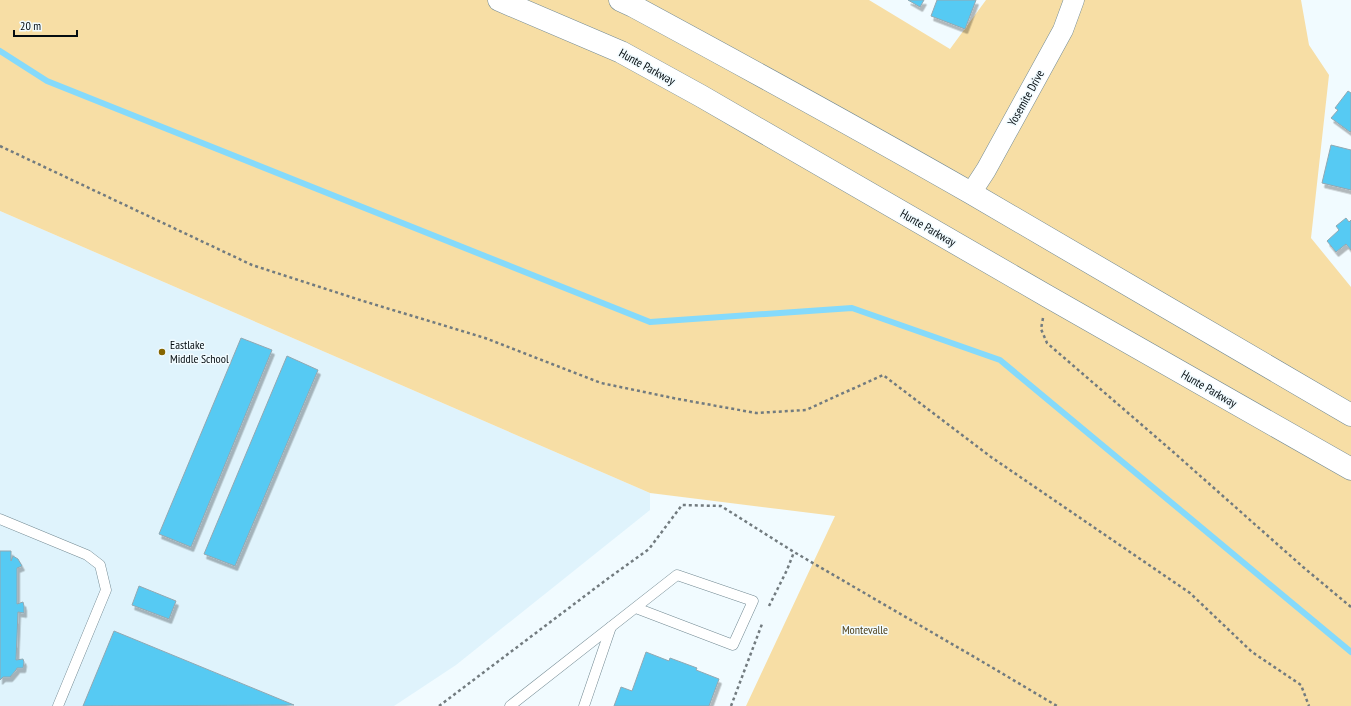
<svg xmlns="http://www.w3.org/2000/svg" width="1351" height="706" viewBox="0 0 1351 706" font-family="'PT Sans Narrow',sans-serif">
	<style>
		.built { fill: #dff3fc }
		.green { fill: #f7dea5 }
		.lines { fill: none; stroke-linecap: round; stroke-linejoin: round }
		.stream { stroke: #85dafb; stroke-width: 6 }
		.building { fill: #57caf3; stroke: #91a8b2; filter: url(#shadow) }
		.lane-casing { stroke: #728992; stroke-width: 11 }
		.street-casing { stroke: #728992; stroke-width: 21 }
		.secondary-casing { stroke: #728992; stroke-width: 23 }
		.path { stroke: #727b7f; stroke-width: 2.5; stroke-dasharray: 3 3; stroke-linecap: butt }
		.lane { stroke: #fff; stroke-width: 10 }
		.street { stroke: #fff; stroke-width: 20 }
		.secondary { stroke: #fff; stroke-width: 22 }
		.poi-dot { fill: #856500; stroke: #f1fbff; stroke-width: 1.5 }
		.labels { text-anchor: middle; stroke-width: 3; stroke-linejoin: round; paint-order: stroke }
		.street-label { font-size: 12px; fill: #050d11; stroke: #f1fbff }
		.poi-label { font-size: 12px; fill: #050d11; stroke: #f1fbff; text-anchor: start }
		.park-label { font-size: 12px; fill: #51421b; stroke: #f1fbff }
	</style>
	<defs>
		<filter id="shadow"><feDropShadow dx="2.5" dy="4.5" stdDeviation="0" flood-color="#0004"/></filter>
	</defs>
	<rect width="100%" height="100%" fill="#f1fbff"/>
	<path class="built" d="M0 211 650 493V510L456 665 394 706H0Z"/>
	<path class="green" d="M0 0H869L950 49 986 0H1301L1309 45 1329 75 1311 238 1351 287V706H746L835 516 650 493 0 211Z"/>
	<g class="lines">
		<path class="stream" d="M0 51 47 81 650 322 852 308 1000 360 1351 652"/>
	</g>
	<g class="building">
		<path d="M908 0H924L920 7Z"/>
		<path d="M937 0H976L965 29 931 16Z"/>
		<path d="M1348 91 1351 93V131L1350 132 1331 118 1338 110 1335 108Z"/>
		<path d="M1331 145 1351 150V190L1322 183Z"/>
		<path d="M1346 218 1349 222 1351 220V250L1346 244 1336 252 1327 241 1339 230 1336 226Z"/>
		<path d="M241 338 272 350 191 547 159 534Z"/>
		<path d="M287 356 318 370 235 566 204 554Z"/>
		<path d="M0 551H11V561L13 556 18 559 22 566 17 568V604L23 602 24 606V613L18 612 16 660 23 659 24 662 23 668H17L16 670 10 677H3L0 680Z"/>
		<path d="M139 586 176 601 169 619 132 605Z"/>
		<path d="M114 631 294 705 83 706Z"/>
		<path d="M646 652 669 661 670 658 697 668 696 670 719 679 709 706H614L621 687 632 691Z"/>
	</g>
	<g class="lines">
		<g class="lane-casing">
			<g id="lane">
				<path d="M0 519 87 555 100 565 106 590 58 706"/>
				<path d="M510 706 677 575 753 601 733 645 636 608"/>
				<path d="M584 706 611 627"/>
			</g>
		</g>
		<g class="street-casing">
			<path id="street" d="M971 193 986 170 1063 30 1074 0"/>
		</g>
		<g class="secondary-casing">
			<g id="secondary">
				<path d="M499 0 621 52 701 96 1047 296 1351 469"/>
				<path d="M620 0 633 6C746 67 859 129 971 193 1098 266 1224 342 1351 415"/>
			</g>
		</g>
		<g class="path">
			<path d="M0 146 252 265 360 300 485 338 601 383 678 399 756 413 806 410 883 375 991 457 1190 593 1252 652 1301 685 1309 706"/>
			<path d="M1043 318 1041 329 1047 343 1171 450 1303 567 1351 607"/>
			<path d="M769 606 787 570 794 552"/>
			<path d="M439 706 610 577 649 549 682 505 721 506 794 552 988 665 1057 706"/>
			<path d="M731 706 762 624"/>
		</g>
		<use href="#lane" class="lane"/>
		<use href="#street" class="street"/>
		<use href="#secondary" class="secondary"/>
	</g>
	<circle class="poi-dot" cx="162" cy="352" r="4"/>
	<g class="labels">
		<g class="street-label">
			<text transform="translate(647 67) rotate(29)" y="4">Hunte Parkway</text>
			<text transform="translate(1026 98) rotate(-61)" y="4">Yosemite Drive</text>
			<text transform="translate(928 228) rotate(30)" y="4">Hunte Parkway</text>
			<text transform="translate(1209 389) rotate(30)" y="4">Hunte Parkway</text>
		</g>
		<g class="poi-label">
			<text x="170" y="349">Eastlake<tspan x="170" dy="14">Middle School</tspan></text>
		</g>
		<g class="park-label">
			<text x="865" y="634">Montevalle</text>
		</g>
	</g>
	<path d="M14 30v6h63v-6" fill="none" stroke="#050d11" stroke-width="2"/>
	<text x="20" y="30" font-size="12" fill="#050d11" stroke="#f1fbff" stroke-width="3" paint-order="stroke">20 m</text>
</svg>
